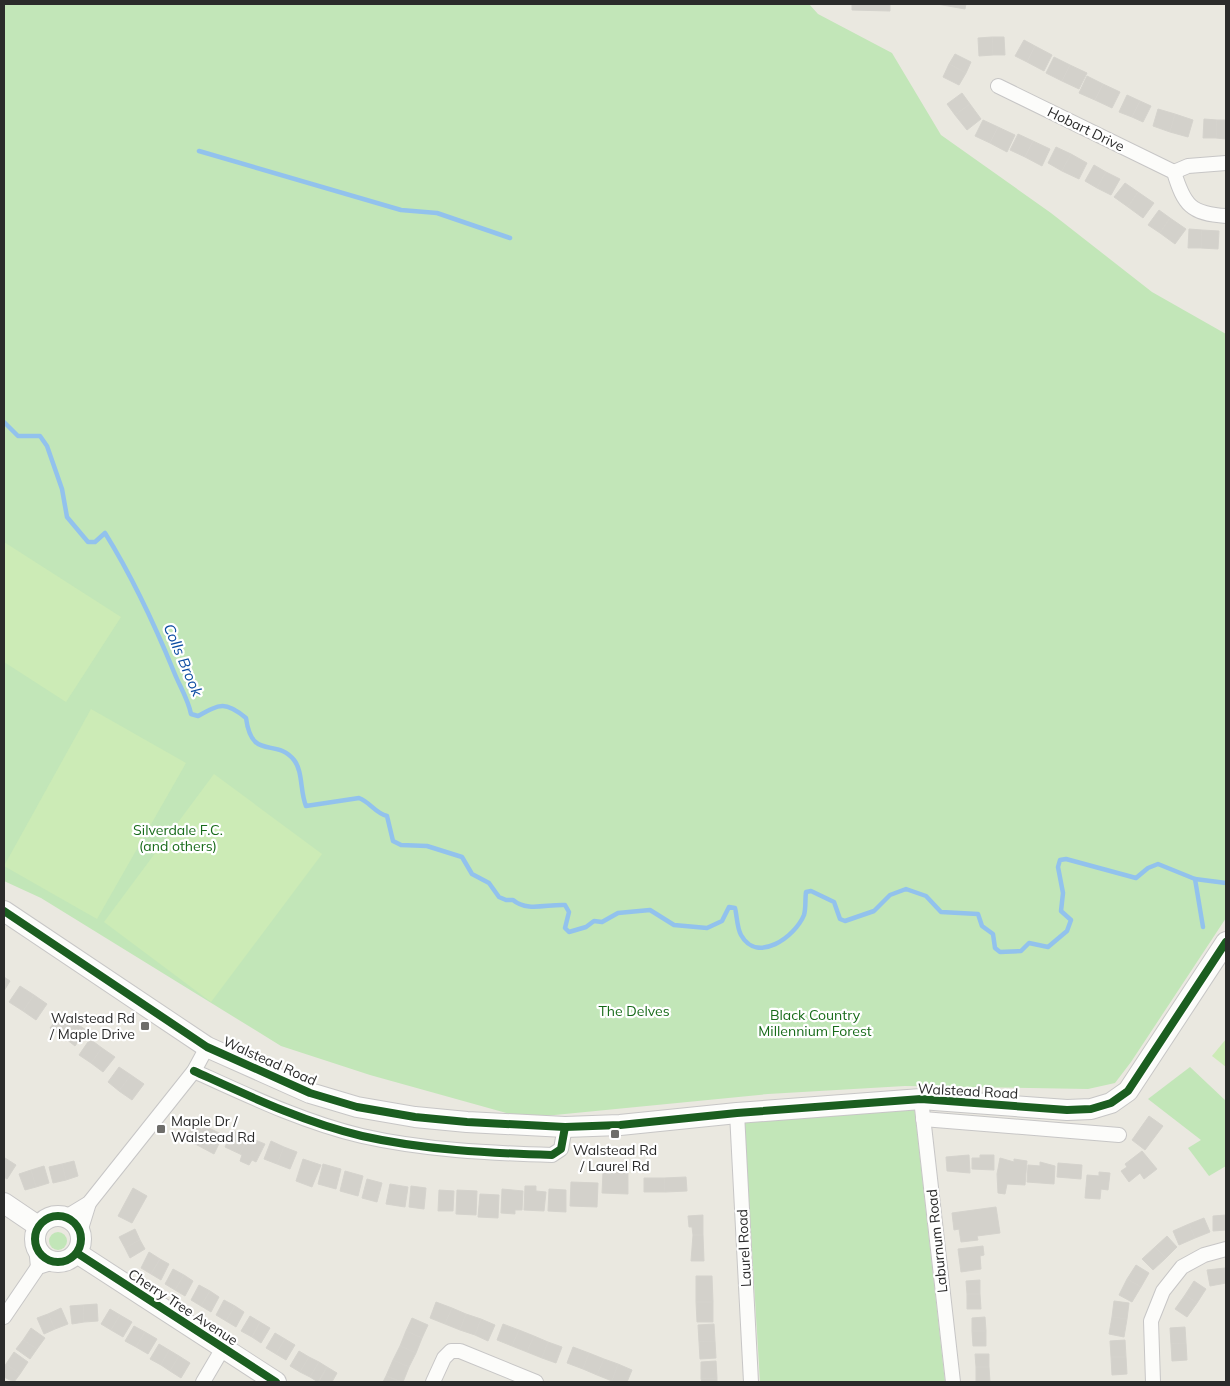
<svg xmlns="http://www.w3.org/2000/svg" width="1230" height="1386" viewBox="0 0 1230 1386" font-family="Mulish,sans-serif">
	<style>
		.green { fill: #c2e6b8 }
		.pitch { fill: #ccebb6 }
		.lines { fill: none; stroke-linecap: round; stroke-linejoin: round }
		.stream { stroke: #92c2ed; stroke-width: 4.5 }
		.building { fill: #d3d1cb; stroke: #d5d3cd }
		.street-casing { stroke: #c7c6c6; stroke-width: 16 }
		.secondary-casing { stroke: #c7c6c6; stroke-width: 22 }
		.street { stroke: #fcfcfa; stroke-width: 14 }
		.secondary { stroke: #fcfcfa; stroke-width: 20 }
		.cycleway-casing { stroke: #fff; stroke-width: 11 }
		.cycleway { stroke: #1b5e20; stroke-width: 8 }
		.poi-dot { fill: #6e6d6a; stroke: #fff; stroke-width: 2 }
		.labels { text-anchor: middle; stroke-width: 4.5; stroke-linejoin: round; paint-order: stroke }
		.street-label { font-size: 14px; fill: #2b2b2b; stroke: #fff }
		.park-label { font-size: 14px; fill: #186b1a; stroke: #fff }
		.poi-label { font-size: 14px; fill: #2b2b2b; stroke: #fff; text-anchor: end }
		.water-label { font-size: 15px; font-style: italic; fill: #0a4aa1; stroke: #fff }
	</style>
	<rect width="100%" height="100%" fill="#eae8e0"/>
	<g class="green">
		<path d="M4 4H809L818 14 892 53 941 135 1051 213 1152 292 1226 334V918L1131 1062 1115 1083 1088 1089 905 1086 768 1094 524 1118 370 1075 281 1046 41 898 4 881Z"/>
		<path d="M1190 1067 1226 1101V1166L1209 1176 1188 1148 1201 1140 1148 1099Z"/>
		<path d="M914 1105 945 1382H760L744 1117Z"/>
		<circle cx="58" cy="1241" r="9"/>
	</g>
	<g class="pitch">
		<path d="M4 542 121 617 66 702 4 662Z"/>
		<path d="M91 709 186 763 97 919 4 866Z"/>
		<path d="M214 774 322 854 211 1002 104 922Z"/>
		<path d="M1226 1039V1067L1212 1056Z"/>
	</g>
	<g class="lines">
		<g class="stream">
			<path d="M199 151 401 210 437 213 510 238"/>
			<path d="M4 422 18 436H40L47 446 62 489 67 517 88 542H95L105 533C133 578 154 623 174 672 180 687 188 699 191 714L198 716C220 704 225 701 246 718 252 762 276 737 294 760 303 771 300 792 306 806L359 798C370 802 375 813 387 816L393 841 401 845 427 846 462 857 472 874 489 883 499 897 506 900H513C527 912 547 904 565 905L569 912 565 928 569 932 586 927 594 921 602 922 618 913 650 910 674 925 707 928 722 921 729 907 735 908C737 916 737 928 741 935 757 964 795 937 804 915 806 909 805 899 806 892L811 891 834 902 840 919 845 921 874 911 890 895 906 889 926 896 941 912 978 914 982 926 993 934 995 948 1000 952 1021 951 1029 943 1048 947 1067 931 1071 920 1061 911 1063 893 1058 867 1060 860 1066 859 1136 878 1148 868 1158 864 1195 879 1226 883"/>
			<path d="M1195 879 1203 927"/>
		</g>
	</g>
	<g class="building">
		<path d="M852 4H890V11L852 10Z"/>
		<path d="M937 4H966L965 9Z"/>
		<path d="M992 37H1004L1005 55H993Z"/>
		<path d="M992 37 993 55 979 56 978 38Z"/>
		<path d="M1024 40 1035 46 1027 62 1015 56Z"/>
		<path d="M1035 46 1052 55 1044 71 1027 62Z"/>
		<path d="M955 54 971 62 966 73 949 64Z"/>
		<path d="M1054 57 1070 65 1062 81 1046 73Z"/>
		<path d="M949 64 966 73 959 85 943 77Z"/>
		<path d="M1070 65 1087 73 1079 89 1062 81Z"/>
		<path d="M1087 76 1103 84 1095 100 1079 93Z"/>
		<path d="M1103 84 1120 92 1112 108 1095 100Z"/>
		<path d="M962 93 970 104 955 115 947 104Z"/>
		<path d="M1127 95 1140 101 1132 117 1119 112Z"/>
		<path d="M1140 101 1151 106 1143 122 1132 117Z"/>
		<path d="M970 104 981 119 967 130 955 115Z"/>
		<path d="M1158 109 1175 114 1170 132 1153 126Z"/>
		<path d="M1175 114 1193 120 1188 137 1170 132Z"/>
		<path d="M1204 119 1217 120 1216 138H1203Z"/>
		<path d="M983 120 998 127 990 143 975 136Z"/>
		<path d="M1217 120H1226V139L1216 138Z"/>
		<path d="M998 127 1015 135 1007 152 990 143Z"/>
		<path d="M1018 134 1033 141 1025 157 1010 150Z"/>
		<path d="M1033 141 1050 149 1042 166 1025 157Z"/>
		<path d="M1056 147 1071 154 1062 171 1048 163Z"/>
		<path d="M1071 154 1087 163 1079 179 1062 171Z"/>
		<path d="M1094 165 1106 172 1097 188 1085 181Z"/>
		<path d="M1106 172 1120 179 1111 195 1097 188Z"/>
		<path d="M1125 183 1138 192 1128 207 1114 197Z"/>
		<path d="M1138 192 1154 203 1143 218 1128 207Z"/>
		<path d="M1159 210 1170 218 1160 233 1148 225Z"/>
		<path d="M1170 218 1186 229 1175 244 1160 233Z"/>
		<path d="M1189 229 1202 230 1201 248H1188Z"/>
		<path d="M1202 230 1219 231 1218 249 1201 248Z"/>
		<path d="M4 977 10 981 4 991Z"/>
		<path d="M20 986 34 995 23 1011 9 1002Z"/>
		<path d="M34 995 47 1004 36 1020 23 1011Z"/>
		<path d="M62 1012 73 1021 62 1036 50 1028Z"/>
		<path d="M73 1021 86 1030 75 1046 62 1036Z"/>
		<path d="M90 1039 102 1048 91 1063 79 1055Z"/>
		<path d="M102 1048 115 1057 103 1072 91 1063Z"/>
		<path d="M119 1067 131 1075 119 1091 108 1082Z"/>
		<path d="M131 1075 144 1084 132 1100 119 1091Z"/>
		<path d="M1149 1116 1163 1126 1145 1150 1132 1140Z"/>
		<path d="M195 1121 209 1128 199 1146 186 1139Z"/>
		<path d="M209 1128 223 1135 214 1154 199 1146Z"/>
		<path d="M233 1130 248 1137 240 1154 225 1147Z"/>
		<path d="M248 1137 265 1144 256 1162 252 1160 249 1165 240 1161 242 1155 240 1154Z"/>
		<path d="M271 1141 284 1147 277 1164 264 1159Z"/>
		<path d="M284 1147 297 1152 290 1169 277 1164Z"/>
		<path d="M1142 1151 1157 1169 1144 1179 1140 1173 1129 1182 1121 1171 1127 1167 1125 1164Z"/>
		<path d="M969 1155 970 1173 947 1171 946 1157Z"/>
		<path d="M980 1155H994V1170L972 1169V1158H980Z"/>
		<path d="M5 1158 16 1165 7 1179 4 1177Z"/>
		<path d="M1000 1158 1014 1162V1159L1027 1161 1025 1185 1007 1184 1005 1194 998 1193 997 1174Z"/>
		<path d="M303 1159 321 1165 312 1187 296 1181Z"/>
		<path d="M74 1161 78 1176 66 1180 62 1164Z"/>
		<path d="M1040 1162 1055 1166 1054 1184 1027 1182 1028 1165 1040 1166Z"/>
		<path d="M1058 1163 1082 1165 1081 1179 1057 1177Z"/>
		<path d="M62 1164 66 1180 53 1183 49 1167Z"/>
		<path d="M323 1164 341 1169 336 1189 318 1184Z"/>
		<path d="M44 1166 49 1183 36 1187 31 1170Z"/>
		<path d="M31 1170 36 1187 25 1190 19 1174Z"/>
		<path d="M345 1171 363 1176 358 1196 340 1191Z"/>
		<path d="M603 1172 628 1173V1194L602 1193Z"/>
		<path d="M1099 1172 1110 1173 1108 1190 1101 1189 1100 1199 1085 1198 1087 1175 1099 1176Z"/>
		<path d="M686 1177 687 1191 665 1192 664 1178Z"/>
		<path d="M644 1178H664L665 1192H644Z"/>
		<path d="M367 1179 382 1183 377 1202 362 1198Z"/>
		<path d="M571 1182 598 1183 597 1207 570 1206Z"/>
		<path d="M390 1184 408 1187 405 1207 386 1204Z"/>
		<path d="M411 1186 426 1188 424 1209 409 1207Z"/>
		<path d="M525 1186H536V1191L546 1192 544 1211 524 1210Z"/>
		<path d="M133 1188 147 1196 132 1223 118 1216Z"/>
		<path d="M502 1189 523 1191 522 1210H515V1214L501 1213Z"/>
		<path d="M549 1189 566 1190V1212L548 1211Z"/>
		<path d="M439 1190 454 1191 453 1211H438Z"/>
		<path d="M457 1190 477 1191 476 1215 456 1214Z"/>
		<path d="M480 1194 499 1195 498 1218 478 1217Z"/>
		<path d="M996 1207 1000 1233 977 1236 978 1240 961 1242 959 1229 954 1230 952 1213Z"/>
		<path d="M703 1215V1235H693L692 1227H689L688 1216Z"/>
		<path d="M1226 1215V1230L1213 1231V1216Z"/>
		<path d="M1204 1218 1210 1232 1195 1238 1189 1224Z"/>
		<path d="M1189 1224 1195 1238 1179 1245 1173 1231Z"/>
		<path d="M135 1229 140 1240 125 1248 119 1237Z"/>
		<path d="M693 1235H703L704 1261H691Z"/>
		<path d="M1167 1236 1177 1247 1166 1258 1155 1247Z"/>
		<path d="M140 1240 145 1249 130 1258 125 1248Z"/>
		<path d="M983 1246 984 1255 980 1256 981 1269 961 1272 958 1249Z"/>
		<path d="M1155 1247 1166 1258 1153 1270 1142 1259Z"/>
		<path d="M149 1252 160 1259 151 1274 141 1268Z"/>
		<path d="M160 1259 169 1264 161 1280 151 1274Z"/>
		<path d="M1136 1265 1149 1273 1141 1287 1127 1279Z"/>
		<path d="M1225 1268 1226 1283 1210 1286 1207 1270Z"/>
		<path d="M173 1269 184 1275 175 1290 165 1284Z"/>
		<path d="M184 1275 193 1281 185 1296 175 1290Z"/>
		<path d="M696 1276H712L713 1302H696Z"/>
		<path d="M1127 1279 1141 1287 1132 1302 1119 1295Z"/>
		<path d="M980 1280V1294H967L966 1281Z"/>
		<path d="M1194 1281 1206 1289 1197 1303 1185 1295Z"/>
		<path d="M199 1285 210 1291 201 1306 191 1300Z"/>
		<path d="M210 1291 219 1297 211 1312 201 1306Z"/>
		<path d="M967 1294H980L981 1309H967Z"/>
		<path d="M1185 1295 1197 1303 1187 1317 1175 1309Z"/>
		<path d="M224 1300 235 1306 226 1321 216 1315Z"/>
		<path d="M1114 1301 1129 1303 1127 1319 1112 1317Z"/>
		<path d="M436 1302 452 1308 445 1324 430 1318Z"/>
		<path d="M696 1302H713V1322H697Z"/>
		<path d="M97 1304 98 1321 84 1322 83 1305Z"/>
		<path d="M83 1305 84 1322 72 1324 70 1306Z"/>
		<path d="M235 1306 244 1312 236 1327 226 1321Z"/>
		<path d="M61 1308 68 1324 55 1329 48 1314Z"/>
		<path d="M452 1308 466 1314 460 1330 445 1324Z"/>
		<path d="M110 1309 120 1315 111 1330 101 1324Z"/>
		<path d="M48 1314 55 1329 44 1334 37 1318Z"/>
		<path d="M466 1314 481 1319 475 1335 460 1330Z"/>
		<path d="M120 1315 132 1322 123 1337 111 1330Z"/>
		<path d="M250 1316 260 1322 252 1337 241 1331Z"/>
		<path d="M985 1317 986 1331H972V1318Z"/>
		<path d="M1112 1317 1127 1319 1124 1337 1109 1334Z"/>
		<path d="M412 1318 428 1325 422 1338 406 1331Z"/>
		<path d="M481 1319 495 1325 488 1341 475 1335Z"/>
		<path d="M260 1322 270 1328 261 1343 252 1337Z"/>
		<path d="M503 1324 519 1330 512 1346 497 1340Z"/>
		<path d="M714 1324 715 1341 699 1342 698 1325Z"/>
		<path d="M134 1326 145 1332 136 1347 125 1341Z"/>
		<path d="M1185 1327 1186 1343 1171 1344 1170 1328Z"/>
		<path d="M31 1328 45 1338 37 1349 23 1340Z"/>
		<path d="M519 1330 534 1336 527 1352 512 1346Z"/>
		<path d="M406 1331 422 1338 416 1353 400 1346Z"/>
		<path d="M972 1331H986V1346H973Z"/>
		<path d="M145 1332 157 1339 148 1354 136 1347Z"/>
		<path d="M275 1333 285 1339 276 1354 266 1348Z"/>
		<path d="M534 1336 548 1342 542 1358 527 1352Z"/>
		<path d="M285 1339 295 1345 286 1360 276 1354Z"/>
		<path d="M23 1340 37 1349 30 1359 16 1349Z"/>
		<path d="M1125 1340 1126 1357H1111L1110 1341Z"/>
		<path d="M715 1341 716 1358 700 1359 699 1342Z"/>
		<path d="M548 1342 562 1347 556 1363 542 1358Z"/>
		<path d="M1186 1343 1187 1360 1172 1361 1171 1344Z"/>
		<path d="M159 1344 169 1350 161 1365 150 1359Z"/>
		<path d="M400 1346 416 1353 409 1367 393 1360Z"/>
		<path d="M573 1347 589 1353 583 1369 567 1363Z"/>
		<path d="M169 1350 179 1356 170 1371 161 1365Z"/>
		<path d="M299 1351 309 1357 300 1372 290 1366Z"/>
		<path d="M14 1352 28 1362 20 1374 6 1364Z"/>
		<path d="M589 1353 604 1359 597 1375 583 1369Z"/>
		<path d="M975 1354H989V1367H976Z"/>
		<path d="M179 1356 190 1363 181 1378 170 1371Z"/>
		<path d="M309 1357 319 1362 310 1377 300 1372Z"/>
		<path d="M1111 1357H1126L1127 1374 1112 1375Z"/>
		<path d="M604 1359 618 1364 612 1381 597 1375Z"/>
		<path d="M393 1360 409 1367 403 1382 386 1376Z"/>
		<path d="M716 1361 717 1378 701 1379V1362Z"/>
		<path d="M319 1362 327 1367 318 1382 310 1377Z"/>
		<path d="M6 1364 20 1374 14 1382 4 1377V1367Z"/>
		<path d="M618 1364 632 1370 627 1382 612 1381Z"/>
		<path d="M327 1367 337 1373 332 1382H319Z"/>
		<path d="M976 1367H989L990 1382H976Z"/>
		<path d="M386 1376 401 1382H383Z"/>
		<path d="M717 1378V1382H702L701 1379Z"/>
	</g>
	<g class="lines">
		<g class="street-casing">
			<g id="street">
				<path d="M998 86 1174 172C1184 205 1191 214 1226 216"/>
				<path d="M1174 172 1188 166 1226 163"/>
				<path d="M194 1071C249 1096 303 1122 362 1136 424 1150 488 1153 552 1155L561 1149 565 1127"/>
				<path d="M921 1099 953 1382"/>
				<path d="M737 1113 751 1382"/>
				<path d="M923 1119 1119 1135"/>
				<path d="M66 1217 89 1203 194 1071 207 1047"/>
				<path d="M80 1232 89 1203"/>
				<path d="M36 1247 38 1267"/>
				<path d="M4 1317 38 1267 54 1262"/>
				<path d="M203 1382 223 1348"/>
				<path d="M433 1382 444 1358 451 1351H460L536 1382"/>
				<path d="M1153 1382 1151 1321 1163 1291 1182 1267 1204 1255 1226 1249"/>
			</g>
		</g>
		<g class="secondary-casing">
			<g id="secondary">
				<path d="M4 911 207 1047 310 1093 357 1107 415 1117 467 1122 565 1127 620 1125 737 1113 921 1099 1067 1110 1091 1109 1111 1103 1128 1091 1226 942"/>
				<path d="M4 1203 38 1226"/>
				<circle cx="58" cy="1239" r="23"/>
				<path d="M77 1253 276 1382"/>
			</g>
		</g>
		<use href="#street" class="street"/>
		<use href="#secondary" class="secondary"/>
		<g class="cycleway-casing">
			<g id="cycleway">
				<path d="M4 911 207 1047 310 1093 357 1107 415 1117 467 1122 565 1127 620 1125 737 1113 921 1099 1067 1110 1091 1109 1111 1103 1128 1091 1226 942"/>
				<path d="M194 1071C249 1096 303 1122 362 1136 424 1150 488 1153 552 1155L561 1149 565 1127"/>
				<circle cx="58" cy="1239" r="23"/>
				<path d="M77 1253 276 1382"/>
			</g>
		</g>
		<use href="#cycleway" class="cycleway"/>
	</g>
	<g class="poi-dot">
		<rect x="140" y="1021" width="10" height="10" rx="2.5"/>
		<rect x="156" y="1124" width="10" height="10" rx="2.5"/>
		<rect x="610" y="1129" width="10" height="10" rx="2.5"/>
	</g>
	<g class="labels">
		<g class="street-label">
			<text transform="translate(1086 129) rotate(26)" y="5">Hobart Drive</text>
			<text transform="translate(270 1061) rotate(24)" y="5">Walstead Road</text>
			<text transform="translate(968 1091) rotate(3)" y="5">Walstead Road</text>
			<text transform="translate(937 1241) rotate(-96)" y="5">Laburnum Road</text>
			<text transform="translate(744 1248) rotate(-93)" y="5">Laurel Road</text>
			<text transform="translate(183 1307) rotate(33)" y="5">Cherry Tree Avenue</text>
		</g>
		<g class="park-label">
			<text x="178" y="835">Silverdale F.C.<tspan x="178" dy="16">(and others)</tspan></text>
			<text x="634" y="1016">The Delves</text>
			<text x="815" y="1020">Black Country<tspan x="815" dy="16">Millennium Forest</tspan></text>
		</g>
		<g class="poi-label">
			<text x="135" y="1023">Walstead Rd<tspan x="135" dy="16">/ Maple Drive</tspan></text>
			<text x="171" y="1126" text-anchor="start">Maple Dr /<tspan x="171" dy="16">Walstead Rd</tspan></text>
			<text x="615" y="1155" text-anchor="middle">Walstead Rd<tspan x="615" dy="16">/ Laurel Rd</tspan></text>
		</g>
		<g class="water-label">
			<text transform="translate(183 660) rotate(67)" y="5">Colls Brook</text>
		</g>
	</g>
	<rect width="1230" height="1386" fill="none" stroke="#2b2b2b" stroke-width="10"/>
</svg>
